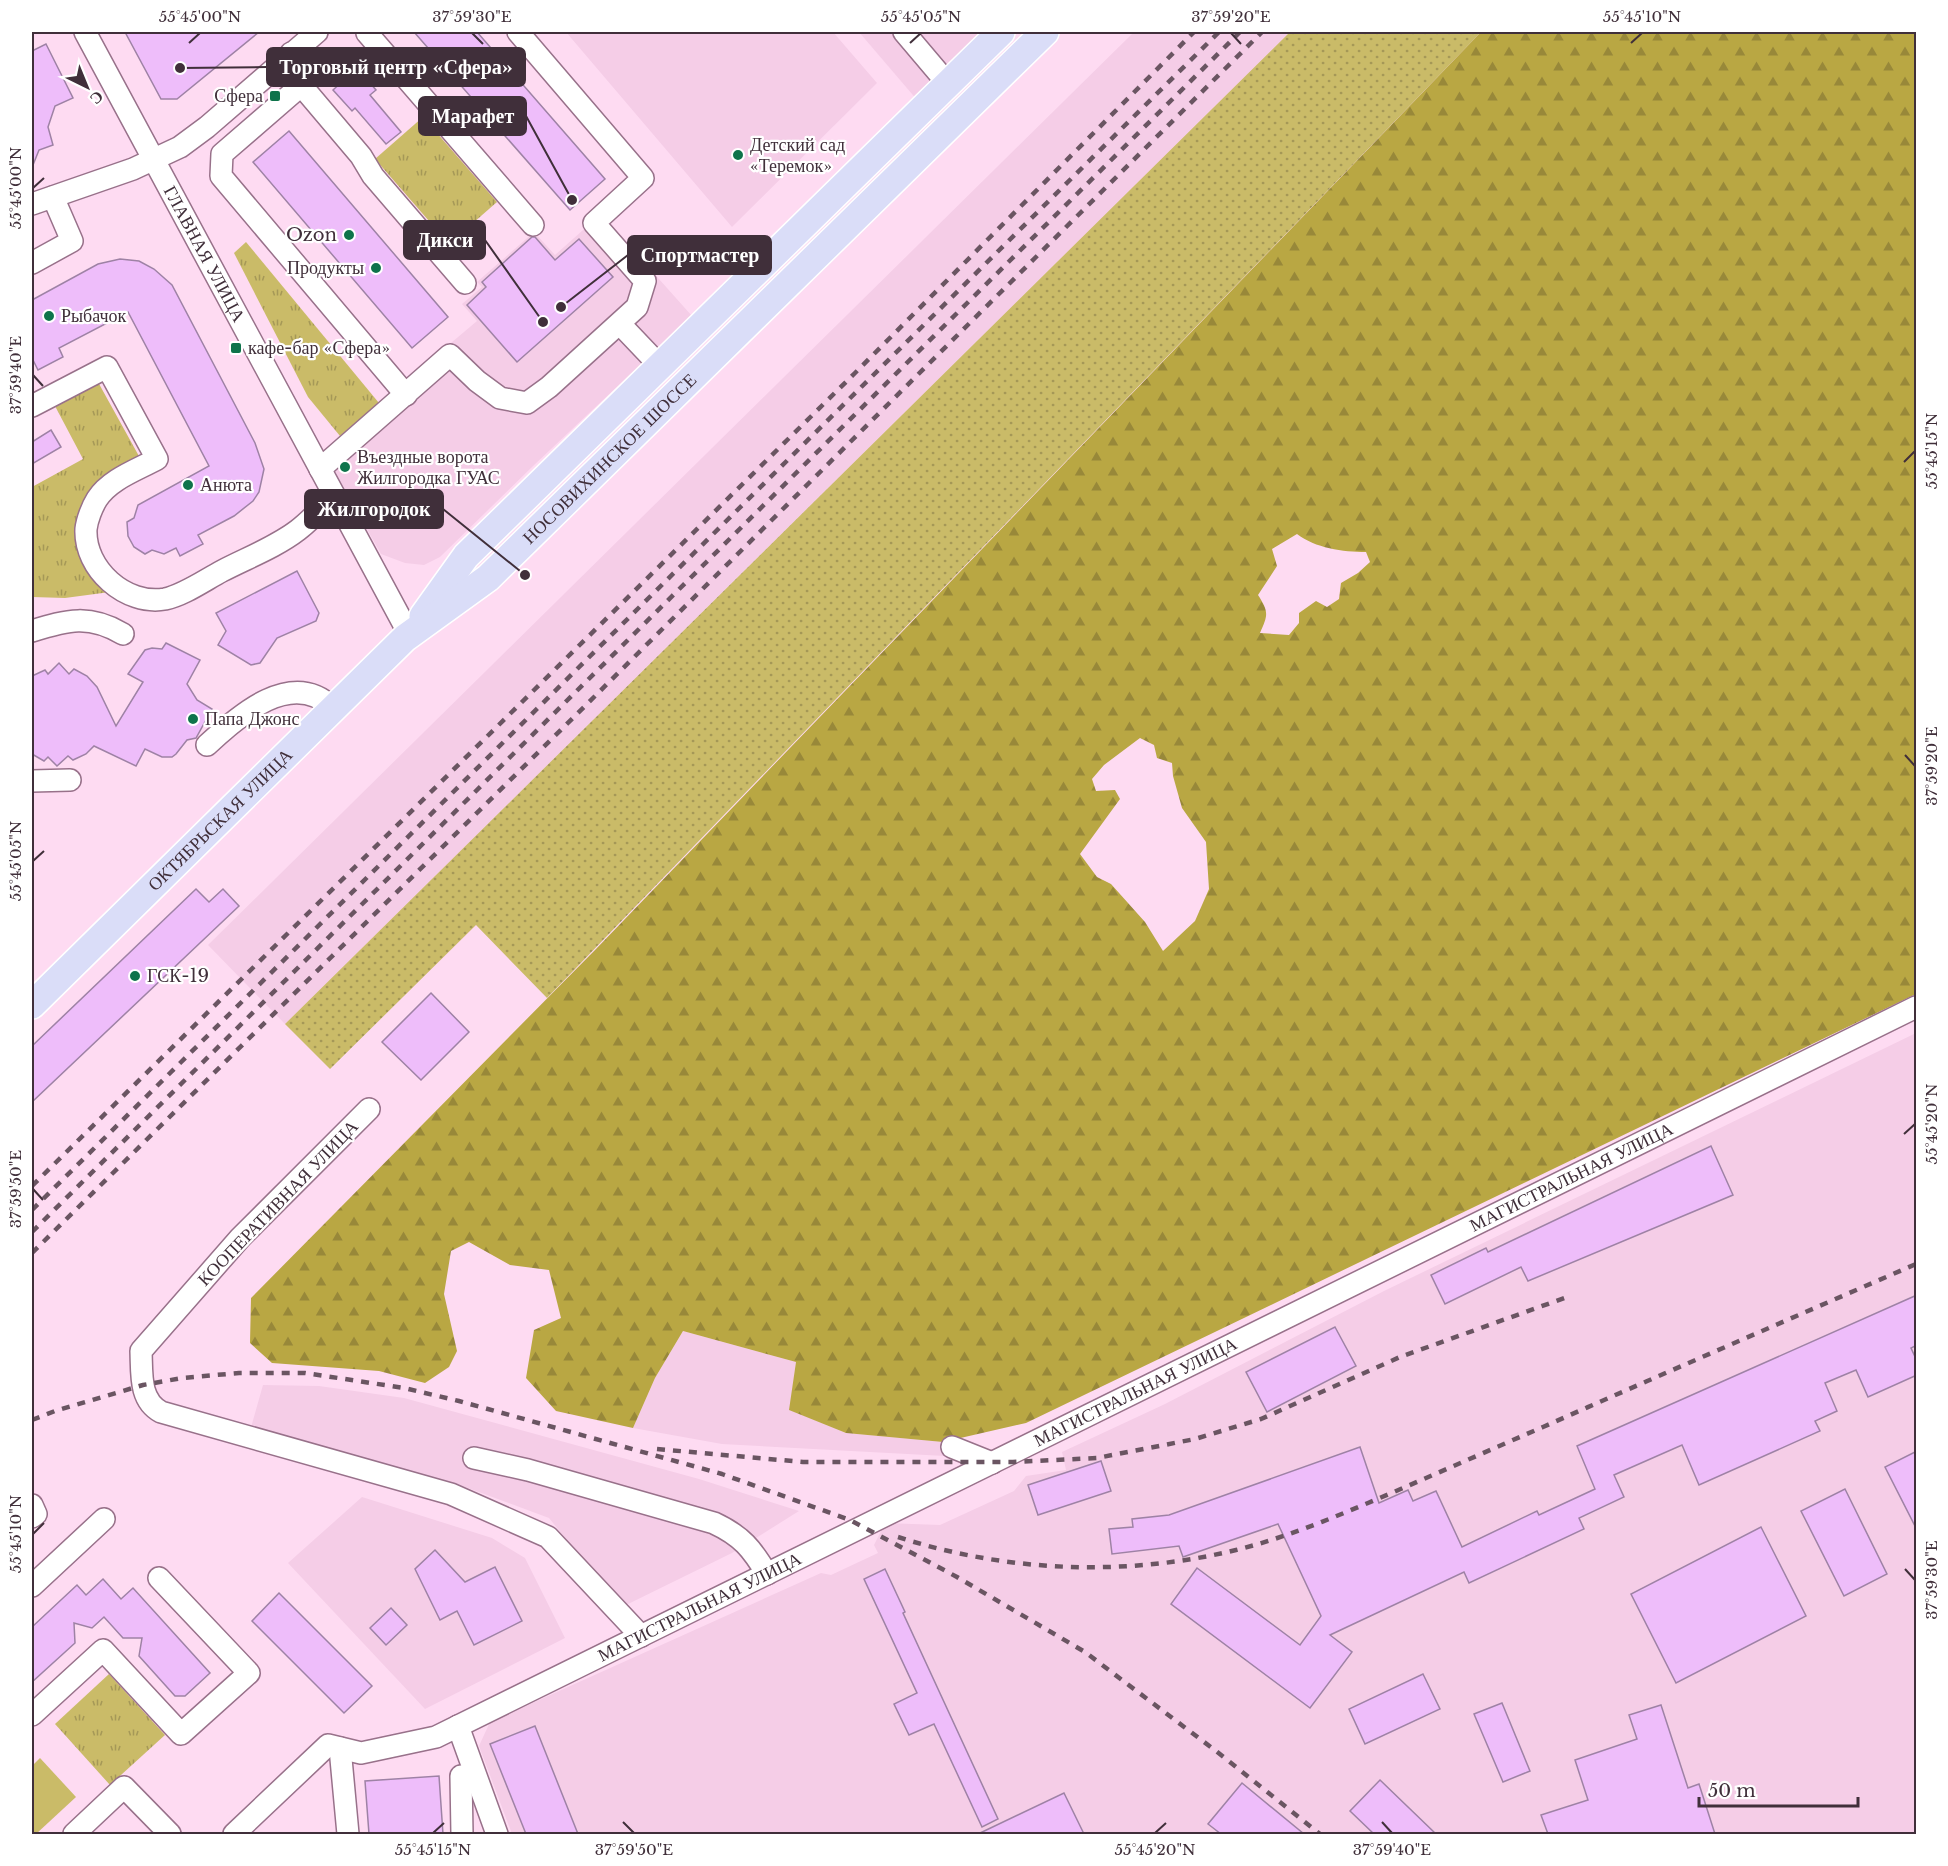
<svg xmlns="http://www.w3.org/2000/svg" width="1948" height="1866" viewBox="0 0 1948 1866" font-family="'Libre Baskerville',serif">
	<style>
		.built { fill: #f5cde7 }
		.grass { fill: url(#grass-dots) }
		.forest { fill: url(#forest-firs); fill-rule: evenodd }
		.park { fill: url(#park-tufts) }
		.garden { fill: #cabb68 }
		.building { fill: #eebdfa; stroke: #9e82a5; stroke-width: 1.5 }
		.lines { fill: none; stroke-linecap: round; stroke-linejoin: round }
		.minor-casing { stroke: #98718a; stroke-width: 24 }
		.major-casing { stroke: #fff; stroke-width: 30 }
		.minor { stroke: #fff; stroke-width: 21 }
		.major { stroke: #daddf8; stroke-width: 27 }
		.rail { stroke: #6a5562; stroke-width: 4.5; stroke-dasharray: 8 8; stroke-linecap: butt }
		.ticks { fill: none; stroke: #402f3a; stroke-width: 2 }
		.poi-dot { fill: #0e734b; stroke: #fff; stroke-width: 2 }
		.labels { text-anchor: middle; stroke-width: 4.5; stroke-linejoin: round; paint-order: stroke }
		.poi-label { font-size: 18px; fill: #402f3a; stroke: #fff; text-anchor: start }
		.street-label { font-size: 18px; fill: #402f3a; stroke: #fff }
		.leader { fill: none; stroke: #402f3a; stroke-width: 2 }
		.callout-dot { fill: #402f3a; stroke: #fff; stroke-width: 2 }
		.callout { fill: #402f3a; stroke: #402f3a; stroke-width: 2 }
		.callout-label { font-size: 20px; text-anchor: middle; font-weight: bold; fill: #fff }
		.neatline { fill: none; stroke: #402f3a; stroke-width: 2 }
		.ticks-label { font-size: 15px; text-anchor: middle; fill: #402f3a }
	</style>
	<defs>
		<pattern id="grass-dots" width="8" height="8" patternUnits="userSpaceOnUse" patternTransform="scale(1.5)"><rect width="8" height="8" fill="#cabb68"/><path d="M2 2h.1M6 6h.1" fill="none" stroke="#a59857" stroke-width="1.8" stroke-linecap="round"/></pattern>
		<pattern id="forest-firs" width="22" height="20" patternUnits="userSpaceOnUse" patternTransform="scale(1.5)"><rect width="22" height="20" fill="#b9a743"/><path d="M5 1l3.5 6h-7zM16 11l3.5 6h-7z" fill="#988839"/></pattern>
		<pattern id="park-tufts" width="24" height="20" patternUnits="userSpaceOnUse" patternTransform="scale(1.5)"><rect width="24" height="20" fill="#cabb68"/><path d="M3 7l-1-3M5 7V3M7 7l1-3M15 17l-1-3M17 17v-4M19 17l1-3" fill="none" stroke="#a59857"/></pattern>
	</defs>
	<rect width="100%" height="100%" fill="#fedbf2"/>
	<g class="built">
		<path d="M566 32H833L877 83 732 227Z"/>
		<path d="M859 32H989L918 101Z"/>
		<path d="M1134 32H1290L285 1024 208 945Z"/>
		<path d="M601 214 692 316 533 466 440 557 424 565 405 563 381 554 323 451 477 321 462 304 482 287 477 282 534 232 555 255Z"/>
		<path d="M1916 1033V1834H512L479 1746 490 1722 821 1573 831 1575 878 1553 874 1545 885 1523 940 1525 1014 1491 1026 1476 1066 1470 1062 1452 1165 1404 1384 1291Z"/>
		<path d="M683 1331 796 1362 790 1410 846 1433 943 1442 951 1440 953 1455 945 1456 722 1444 633 1428 655 1378Z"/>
		<path d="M263 1385 319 1386 404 1398 699 1479 799 1511 732 1553 624 1606 583 1560 549 1518 457 1484 250 1431Z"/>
		<path d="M362 1497 492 1538 525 1558 565 1638 425 1709 288 1563Z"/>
	</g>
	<path class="grass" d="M1290 32H1481L547 998 476 925 330 1069 285 1024Z"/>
	<path class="forest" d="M1481 32H1916V994L1026 1423 943 1442 846 1433 789 1410 796 1362 683 1331 655 1378 633 1428 556 1411 526 1378 534 1330 561 1318 549 1270 510 1265 469 1242 451 1251 444 1294 457 1351 449 1367 425 1383 379 1371 272 1363 250 1343 251 1298 596 949ZM1297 534C1315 548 1343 552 1366 552L1370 562 1358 573 1341 583 1339 599 1327 607 1316 601 1299 613V623L1289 635 1260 633C1268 615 1269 612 1258 595L1277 566 1272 549ZM1140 738 1154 745 1157 758 1172 763 1173 776 1182 808 1206 842 1209 889 1195 921 1163 951 1145 922 1111 884 1097 877 1080 854 1120 799 1115 790 1096 791 1092 779 1104 765Z"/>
	<g class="park">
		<path d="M423 117 497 202 449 244 375 159Z"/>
		<path d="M246 242 379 403 340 436 308 397 234 253Z"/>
		<path d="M98 382 140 458 96 482 99 488 83 514 110 592 65 598 32 597V487L83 459 55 406Z"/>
		<path d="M109 1674 165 1735 110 1785 55 1724Z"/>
	</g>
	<path class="garden" d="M40 1758 76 1797 36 1834H32V1766Z"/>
	<g class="building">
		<path d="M125 32H259L177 99H161Z"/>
		<path d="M414 32H477L605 179 570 210Z"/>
		<path d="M46 44 73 98 55 106 48 127 53 145 39 150 33 165 32 51Z"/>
		<path d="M357 68 376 90 370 95 401 132 386 144 355 108 352 111 333 90Z"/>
		<path d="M289 131 448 317 412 348 253 162Z"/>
		<path d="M532 237H535L555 260 579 239 613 277 517 362 467 305 486 287 482 282Z"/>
		<path d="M120 259 139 261 154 269 172 285 255 443 264 469 259 492 253 501 234 516 198 535 203 544 180 556 176 548 164 554 152 550 145 554 134 547 128 536 127 522 134 518 138 505 209 466 128 312 59 348 63 357 38 370 32 358V300L98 264Z"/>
		<path d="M51 430 61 447 32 464V442Z"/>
		<path d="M297 571 319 613 316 621 277 638 260 663 251 665 218 645 226 631 216 613Z"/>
		<path d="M166 643 200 660 187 684 197 700 212 709 196 738 187 740 176 754 172 757H162L145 749 136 766 94 746 86 754 73 760 68 756 57 766 48 757 44 761 32 754V676L45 670 48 674 59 663 69 674 74 669 87 676 97 687 116 726 143 682 128 674 145 650 152 648 162 649Z"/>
		<path d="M196 889 209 902 223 889 239 906 32 1102V1046Z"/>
		<path d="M431 993 469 1032 421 1080 382 1042Z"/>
		<path d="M1711 1146 1733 1195 1528 1281 1521 1267 1445 1304 1431 1275 1486 1248 1488 1252Z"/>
		<path d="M1917 1295V1345L1911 1348 1917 1361V1375L1868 1397 1856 1370 1825 1383 1837 1411 1815 1421 1820 1431 1699 1485 1682 1445 1614 1475 1624 1497 1579 1518 1584 1529 1469 1583 1464 1572 1330 1635 1352 1652 1310 1708 1171 1604 1197 1568 1300 1645 1321 1616 1278 1524 1183 1557 1179 1546 1112 1554 1109 1529 1133 1527 1132 1519 1169 1515 1360 1447 1379 1503 1408 1490 1413 1501 1436 1491 1462 1547 1537 1511 1539 1515 1595 1489 1577 1446Z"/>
		<path d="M1335 1327 1356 1366 1267 1412 1246 1372Z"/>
		<path d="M1917 1451V1530L1885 1467Z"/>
		<path d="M1101 1461 1111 1491 1038 1515 1028 1485Z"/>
		<path d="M1845 1489 1887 1574 1844 1596 1801 1511Z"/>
		<path d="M1761 1527 1806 1616 1676 1683 1631 1594Z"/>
		<path d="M435 1550 465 1582 495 1567 522 1621 474 1645 457 1611 440 1620 415 1569Z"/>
		<path d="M885 1569 905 1612 903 1613 998 1819 982 1827 934 1724 909 1735 894 1704 917 1693 864 1579Z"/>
		<path d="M103 1579 121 1599 133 1588 210 1673 185 1696H175L139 1656 142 1638H123L104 1617 92 1628 74 1623 75 1643 32 1682V1627L77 1585 86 1595Z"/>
		<path d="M279 1593 372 1686 344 1713 252 1621Z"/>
		<path d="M391 1608 407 1625 386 1645 370 1628Z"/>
		<path d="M1423 1674 1440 1709 1365 1744 1349 1709Z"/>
		<path d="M1502 1703 1530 1771 1503 1782 1474 1714Z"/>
		<path d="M1661 1705 1688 1788 1699 1784 1715 1834H1548L1541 1815 1588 1800 1575 1760 1637 1739 1629 1715Z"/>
		<path d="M535 1726 578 1834H526L490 1744Z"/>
		<path d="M439 1776 443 1834H369L365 1781Z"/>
		<path d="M1380 1780 1436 1834H1374L1350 1811Z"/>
		<path d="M1242 1783 1304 1834H1221L1208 1824Z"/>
		<path d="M1064 1793 1084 1834H978Z"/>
	</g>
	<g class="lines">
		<g class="minor-casing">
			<g id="minor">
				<path id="s1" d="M85 32 409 634"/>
				<path d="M369 32 367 33 533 225"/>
				<path d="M904 32 948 84"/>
				<path d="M291 53 299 63 306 91 361 156 373 176 465 283"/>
				<path d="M304 83 222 154 221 176 406 395"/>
				<path d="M32 204 133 169 180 147 207 127 317 32"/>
				<path d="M32 263 72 241 53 197"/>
				<path d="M620 324 660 366"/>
				<path d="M32 406 107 367 157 459C137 470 110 479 97 499 92 507 87 520 86 529 84 569 126 606 165 599 184 595 205 580 222 571 247 558 276 547 298 530 311 520 323 507 334 495"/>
				<path d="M320 469 450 355 477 381 500 398 527 403 549 387 637 307 645 281 594 223 643 178 518 32"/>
				<path d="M32 631C68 620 89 614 123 634"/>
				<path d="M207 745C239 715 292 668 333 708"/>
				<path d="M32 781 70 780"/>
				<path d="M369 1109 240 1238 141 1351C142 1374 139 1400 161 1412L451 1494 548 1537 641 1636"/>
				<path d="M952 1447 992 1463"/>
				<path d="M474 1458 528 1470 714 1523C742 1536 752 1549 767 1574"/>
				<path d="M32 1505 36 1514 32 1517"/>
				<path d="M32 1586 104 1519"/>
				<path d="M32 1715 103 1650 181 1734 249 1673 159 1578"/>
				<path d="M458 1726 497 1834"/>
				<path d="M340 1748 348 1834"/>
				<path d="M461 1776 462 1834"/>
				<path d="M74 1834 124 1787 170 1834"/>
				<path id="s2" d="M234 1834 328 1745 361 1753 436 1737 1916 1007"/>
			</g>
		</g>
		<g class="major-casing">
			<g id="major">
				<path d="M423 616 466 556 1001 32"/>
				<path id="s3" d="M32 1005 405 638 488 578 1045 32"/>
			</g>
		</g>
		<use href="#minor" class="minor"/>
		<use href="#major" class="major"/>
		<g class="rail">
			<path d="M32 1186 855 373 1194 32"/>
			<path d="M32 1210 1219 32"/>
			<path d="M32 1232 1240 32"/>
			<path d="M32 1253 585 706 1262 32"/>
			<path d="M32 1420 55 1411 143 1385 182 1378 239 1373H305L404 1388 459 1401 722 1474 850 1520 957 1577 1085 1652 1216 1751 1320 1834"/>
			<path d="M657 1449 803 1462H1013L1097 1458 1195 1439 1261 1419 1400 1357 1570 1296"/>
			<path d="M898 1537C1006 1572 1125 1577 1236 1550 1281 1539 1325 1521 1368 1503 1427 1478 1485 1452 1543 1427 1667 1372 1792 1318 1916 1264"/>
		</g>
	</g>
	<path class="ticks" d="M472 33 483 44M1231 33 1241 44M189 43 200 33M910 43 921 33M1631 43 1642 33M33 188 44 178M33 375 43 386M1904 462 1915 451M1905 755 1915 766M33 861 44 851M1904 1134 1915 1124M33 1189 43 1200M33 1534 44 1523M1905 1569 1915 1580M623 1822 634 1833M1382 1822 1392 1833M433 1833 444 1823M1155 1833 1166 1823"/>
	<g class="poi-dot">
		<rect x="269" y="90" width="12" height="12" rx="3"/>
		<circle cx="738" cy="155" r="6"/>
		<circle cx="349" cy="235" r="6"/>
		<circle cx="376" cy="268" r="6"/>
		<circle cx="49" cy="316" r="6"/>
		<rect x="230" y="342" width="12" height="12" rx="3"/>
		<circle cx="345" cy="467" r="6"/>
		<circle cx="188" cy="485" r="6"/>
		<circle cx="193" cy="719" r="6"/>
		<circle cx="135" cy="976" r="6"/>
	</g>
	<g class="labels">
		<g class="poi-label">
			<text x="263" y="102" text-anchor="end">Сфера</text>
			<text x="750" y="151">Детский сад<tspan x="750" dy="21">«Теремок»</tspan></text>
			<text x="337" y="241" text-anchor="end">Ozon</text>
			<text x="364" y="274" text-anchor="end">Продукты</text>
			<text x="61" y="322">Рыбачок</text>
			<text x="248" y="354">кафе-бар «Сфера»</text>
			<text x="357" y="463">Въездные ворота<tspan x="357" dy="21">Жилгородка ГУАС</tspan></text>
			<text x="200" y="491">Анюта</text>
			<text x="205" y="725">Папа Джонс</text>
			<text x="147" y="982">ГСК-19</text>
		</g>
		<g class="street-label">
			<text dy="6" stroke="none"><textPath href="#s1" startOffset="252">ГЛАВНАЯ УЛИЦА</textPath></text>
			<text dy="6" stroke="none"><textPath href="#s3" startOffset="796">НОСОВИХИНСКОЕ ШОССЕ</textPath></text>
			<text dy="6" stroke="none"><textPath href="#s3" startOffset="264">ОКТЯБРЬСКАЯ УЛИЦА</textPath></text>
			<text dy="6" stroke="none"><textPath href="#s2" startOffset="1506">МАГИСТРАЛЬНАЯ УЛИЦА</textPath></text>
			<text transform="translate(278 1203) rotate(-46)" y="6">КООПЕРАТИВНАЯ УЛИЦА</text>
			<text dy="6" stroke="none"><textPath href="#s2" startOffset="1020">МАГИСТРАЛЬНАЯ УЛИЦА</textPath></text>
			<text dy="6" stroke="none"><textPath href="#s2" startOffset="534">МАГИСТРАЛЬНАЯ УЛИЦА</textPath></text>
		</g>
	</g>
	<path class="leader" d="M180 68L267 67M572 200L526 116M543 322L485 240M561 307L628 255M525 575L443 509"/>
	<g class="callout-dot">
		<circle cx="180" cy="68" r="6"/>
		<circle cx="572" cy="200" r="6"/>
		<circle cx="543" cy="322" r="6"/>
		<circle cx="561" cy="307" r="6"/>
		<circle cx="525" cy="575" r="6"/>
	</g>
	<g class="callout">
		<rect x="267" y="48" width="258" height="38" rx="6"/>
		<rect x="419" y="97" width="107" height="38" rx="6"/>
		<rect x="404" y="221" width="81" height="38" rx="6"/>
		<rect x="628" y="236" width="143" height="38" rx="6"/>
		<rect x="305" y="490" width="138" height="38" rx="6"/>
	</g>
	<g class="callout-label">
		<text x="396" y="74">Торговый центр «Сфера»</text>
		<text x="473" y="123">Марафет</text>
		<text x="445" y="247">Дикси</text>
		<text x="700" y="262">Спортмастер</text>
		<text x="374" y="516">Жилгородок</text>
	</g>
	<rect width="1948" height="1866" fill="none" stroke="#ffffff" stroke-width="66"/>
	<g transform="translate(87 87) rotate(137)" stroke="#ffffff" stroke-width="4.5" paint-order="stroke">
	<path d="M0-4.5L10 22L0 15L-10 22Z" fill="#402f3a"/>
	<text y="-9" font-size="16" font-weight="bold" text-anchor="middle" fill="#402f3a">С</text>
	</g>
	<path d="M1699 1797v9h159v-9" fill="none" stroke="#402f3a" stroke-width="3"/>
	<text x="1708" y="1797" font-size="18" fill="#402f3a" stroke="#ffffff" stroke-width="4.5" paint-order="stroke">50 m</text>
	<rect x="33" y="33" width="1882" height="1800" class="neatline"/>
	<g class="ticks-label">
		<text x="200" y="22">55°45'00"N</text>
		<text x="472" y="22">37°59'30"E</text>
		<text x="921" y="22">55°45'05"N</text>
		<text x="1231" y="22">37°59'20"E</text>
		<text x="1642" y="22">55°45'10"N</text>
		<text transform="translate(16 188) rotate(-90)" y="5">55°45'00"N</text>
		<text transform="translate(16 375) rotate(-90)" y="5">37°59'40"E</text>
		<text transform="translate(1932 451) rotate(-90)" y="5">55°45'15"N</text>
		<text transform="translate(1932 766) rotate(-90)" y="5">37°59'20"E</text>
		<text transform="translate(16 861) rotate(-90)" y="5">55°45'05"N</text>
		<text transform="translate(1932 1124) rotate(-90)" y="5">55°45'20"N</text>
		<text transform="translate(16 1189) rotate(-90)" y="5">37°59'50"E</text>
		<text transform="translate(16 1534) rotate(-90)" y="5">55°45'10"N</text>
		<text transform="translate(1932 1580) rotate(-90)" y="5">37°59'30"E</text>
		<text x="433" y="1855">55°45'15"N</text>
		<text x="634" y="1855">37°59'50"E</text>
		<text x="1155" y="1855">55°45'20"N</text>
		<text x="1392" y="1855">37°59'40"E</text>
	</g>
</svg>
